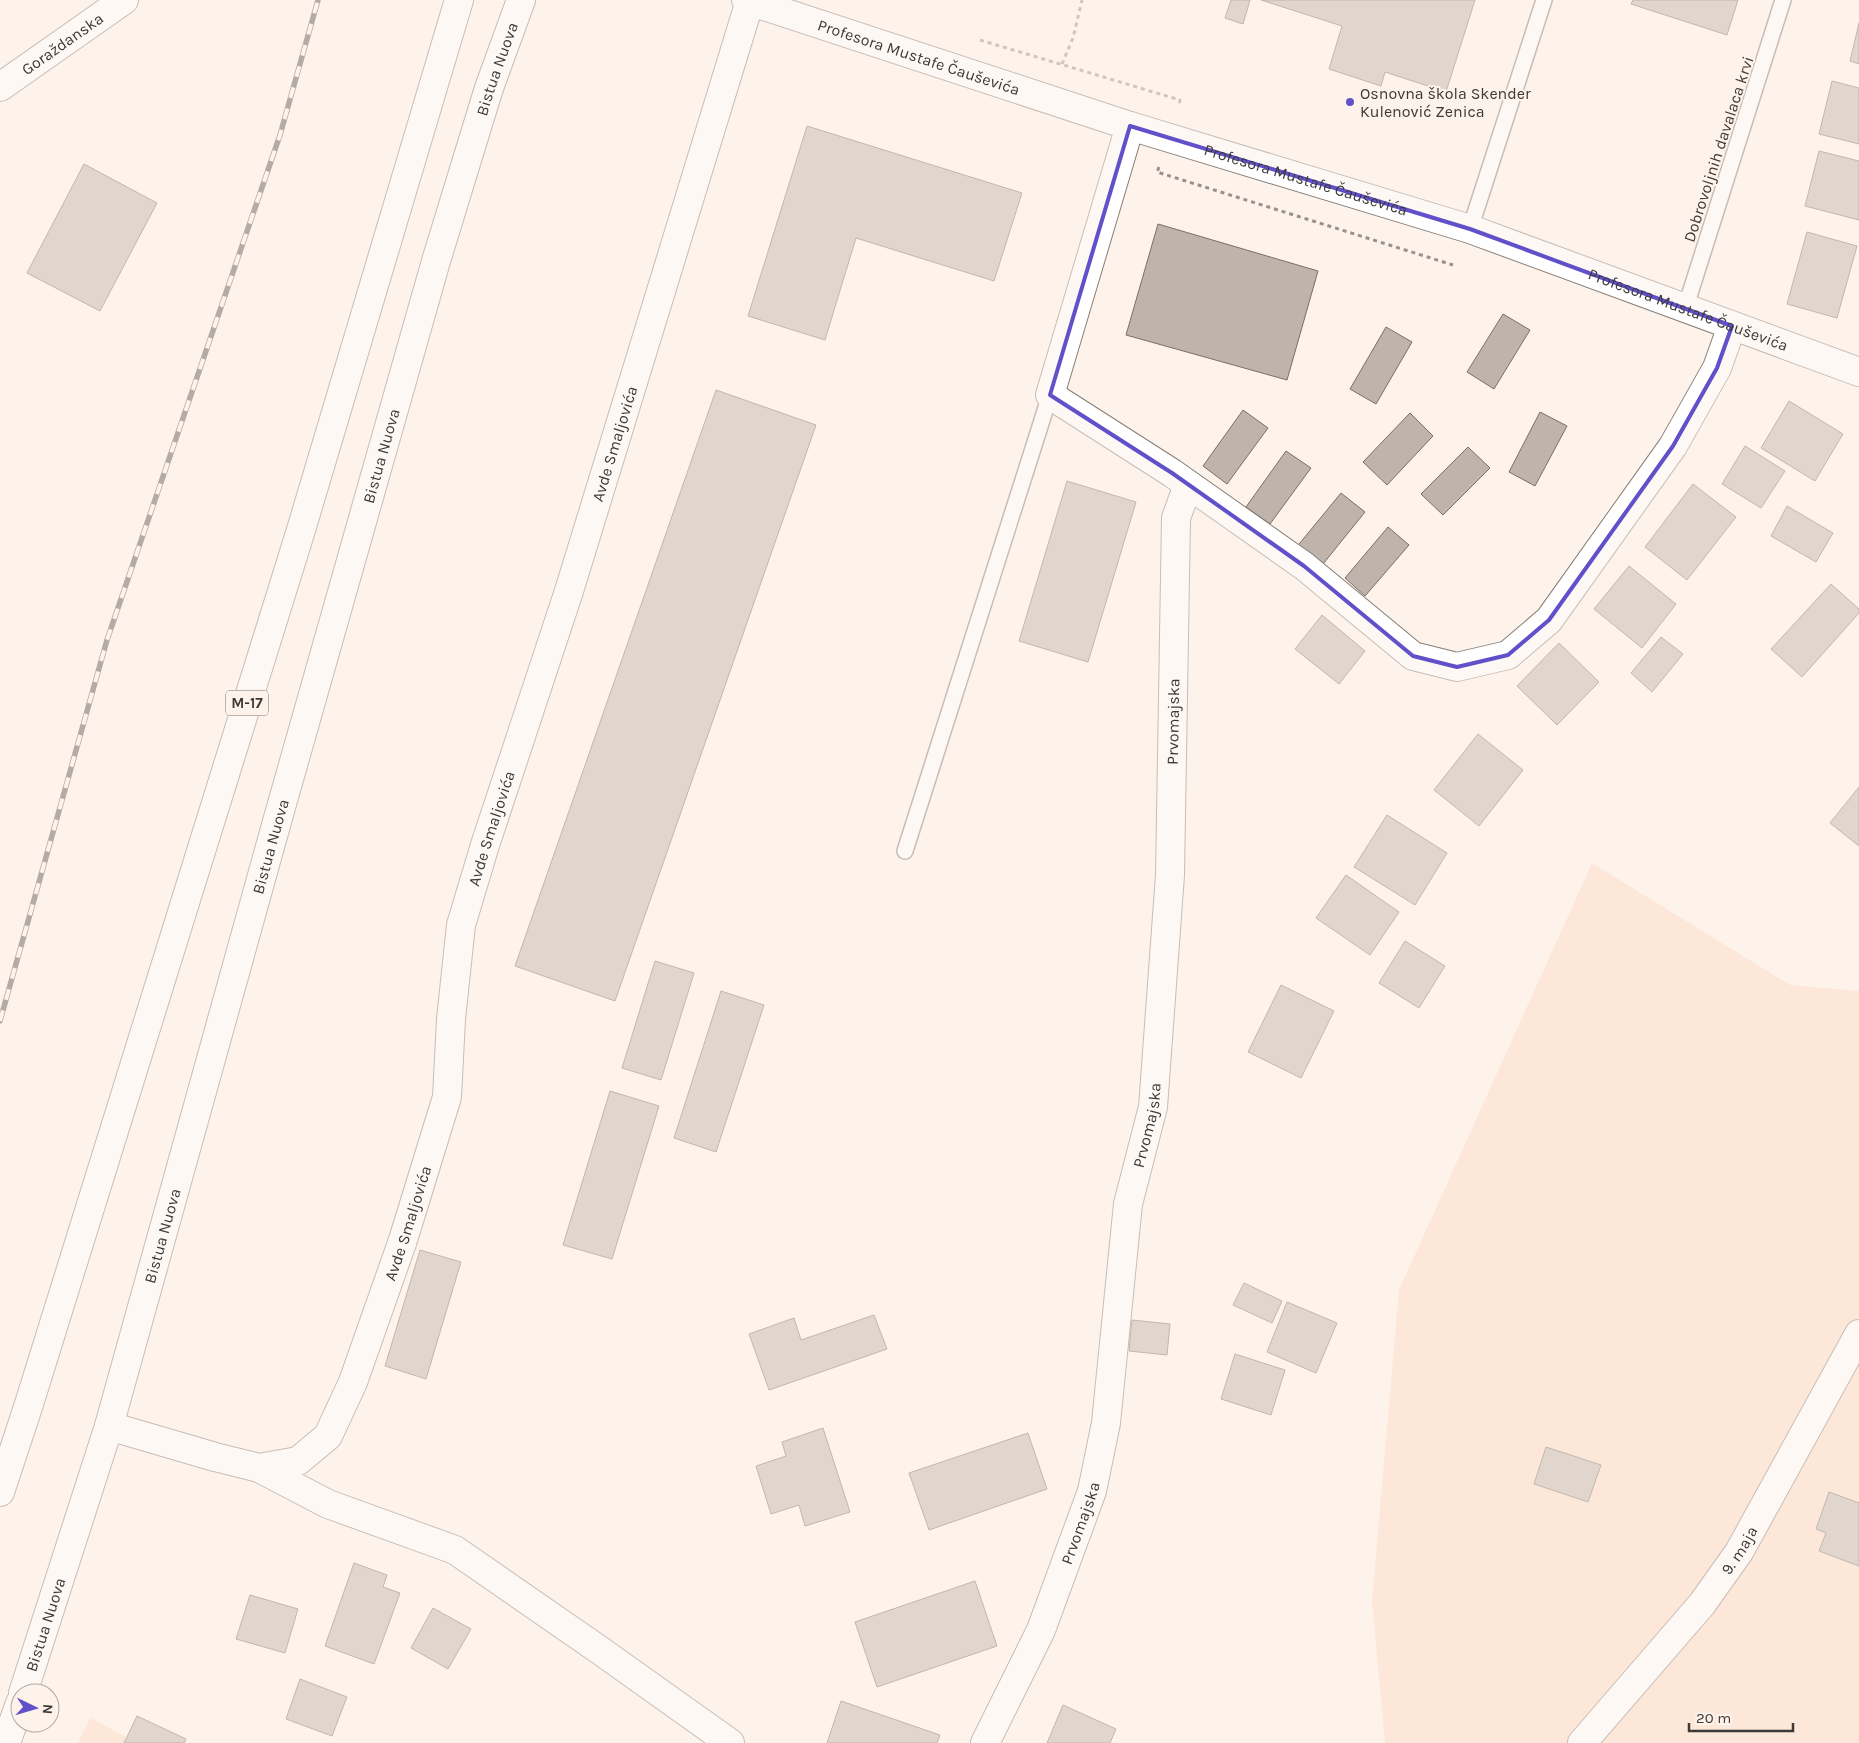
<svg xmlns="http://www.w3.org/2000/svg" width="1859" height="1743" viewBox="0 0 1859 1743" font-family="Karla,sans-serif">
	<style>
		.green { fill: #fadac4 }
		.building { fill: #beb4ac; stroke: #796f68 }
		.lines { fill: none; stroke-linecap: round; stroke-linejoin: round }
		.lane-casing { stroke: #877d76; stroke-width: 18 }
		.street-casing { stroke: #877d76; stroke-width: 30 }
		.secondary-casing { stroke: #877d76; stroke-width: 30 }
		.highway-casing { stroke: #877d76; stroke-width: 30 }
		.path { stroke: #98918b; stroke-width: 3; stroke-dasharray: 4 4; stroke-linecap: butt }
		.lane { stroke: #fff; stroke-width: 15 }
		.street { stroke: #fff; stroke-width: 28 }
		.secondary { stroke: #fff; stroke-width: 28 }
		.highway { stroke: #fff; stroke-width: 28 }
		.rail-casing { stroke: #5b5652; stroke-width: 5.5 }
		.rail { stroke: #fef3eb; stroke-width: 4; stroke-dasharray: 11; stroke-linecap: butt }
		.marked { fill: none; stroke: #6051ca; stroke-width: 4; stroke-linejoin: round }
		.poi-dot { fill: #6051ca; stroke: #fef3eb; stroke-width: 2 }
		.labels { text-anchor: middle; stroke-width: 4; stroke-linejoin: round; paint-order: stroke }
		.shield { fill: #fef3eb; stroke: #77716c; stroke-width: 1 }
		.shield-label { font-size: 15px; font-weight: bold; fill: #3d3936 }
		.street-label { font-size: 16px; fill: #3d3936; stroke: #fef3eb }
		.poi-label { font-size: 16px; fill: #3d3936; stroke: #fef3eb; text-anchor: start }
	</style>
	<rect width="100%" height="100%" fill="#fef3eb"/>
	<g class="green">
		<path d="M1592 863 1790 985 1859 991V1743H1385L1372 1601 1399 1290Z"/>
		<path d="M90 1718 138 1743H78Z"/>
	</g>
	<g class="building">
		<path d="M1231 0H1250L1243 24 1225 18Z"/>
		<path d="M1261 0H1475L1446 92 1385 72 1381 86 1329 69 1342 26Z"/>
		<path d="M1633 0H1738L1727 35 1631 4Z"/>
		<path d="M1859 23V64L1850 61Z"/>
		<path d="M1832 81 1859 88V144L1819 134Z"/>
		<path d="M807 126 1022 193 994 281 856 238 825 340 748 316Z"/>
		<path d="M1819 151 1859 161V220L1805 206Z"/>
		<path d="M84 164 157 203 100 311 27 273Z"/>
		<path d="M1158 224 1318 271 1287 380 1126 335Z"/>
		<path d="M1807 232 1857 246 1837 318 1787 304Z"/>
		<path d="M1503 314 1530 330 1494 389 1467 372Z"/>
		<path d="M1386 327 1412 342 1376 404 1350 389Z"/>
		<path d="M716 390 816 425 615 1001 515 966Z"/>
		<path d="M1789 401 1843 434 1815 481 1761 448Z"/>
		<path d="M1243 410 1268 428 1227 484 1203 466Z"/>
		<path d="M1540 412 1567 426 1535 486 1509 472Z"/>
		<path d="M1410 413 1433 436 1387 485 1363 462Z"/>
		<path d="M1745 446 1785 471 1761 508 1722 484Z"/>
		<path d="M1468 447 1490 468 1443 515 1421 494Z"/>
		<path d="M1286 451 1311 468 1270 524 1246 507Z"/>
		<path d="M1067 481 1136 502 1088 662 1019 641Z"/>
		<path d="M1693 484 1736 517 1687 580 1645 547Z"/>
		<path d="M1341 493 1365 512 1319 569 1295 549Z"/>
		<path d="M1787 506 1833 533 1816 562 1771 536Z"/>
		<path d="M1388 527 1409 545 1365 596 1345 578Z"/>
		<path d="M1629 566 1676 604 1642 648 1594 609Z"/>
		<path d="M1831 584 1859 609V613L1802 677 1771 649Z"/>
		<path d="M1322 615 1365 651 1339 684 1295 649Z"/>
		<path d="M1661 637 1683 654 1652 692 1631 673Z"/>
		<path d="M1559 643 1599 682 1557 725 1517 686Z"/>
		<path d="M1478 734 1523 770 1479 826 1434 790Z"/>
		<path d="M1859 787V846L1830 823Z"/>
		<path d="M1387 815 1447 853 1415 905 1354 867Z"/>
		<path d="M1346 875 1399 912 1370 955 1316 918Z"/>
		<path d="M1405 941 1445 966 1419 1008 1379 983Z"/>
		<path d="M655 961 694 973 661 1080 622 1068Z"/>
		<path d="M1281 985 1334 1011 1301 1078 1248 1052Z"/>
		<path d="M721 991 764 1005 716 1152 674 1138Z"/>
		<path d="M610 1091 659 1106 612 1259 563 1245Z"/>
		<path d="M420 1250 461 1262 426 1379 385 1366Z"/>
		<path d="M1244 1283 1282 1301 1272 1323 1233 1305Z"/>
		<path d="M1287 1302 1337 1323 1316 1373 1267 1352Z"/>
		<path d="M874 1315 887 1349 769 1390 749 1334 794 1318 801 1340Z"/>
		<path d="M1132 1320 1170 1324 1167 1355 1129 1351Z"/>
		<path d="M1235 1354 1285 1370 1271 1415 1221 1399Z"/>
		<path d="M823 1428 850 1512 805 1526 799 1505 771 1514 756 1466 786 1456 782 1442Z"/>
		<path d="M1028 1433 1047 1489 929 1530 909 1473Z"/>
		<path d="M1546 1447 1601 1465 1588 1502 1534 1484Z"/>
		<path d="M1829 1492 1859 1503V1566L1819 1551 1826 1533 1816 1529Z"/>
		<path d="M354 1563 387 1575 383 1587 400 1593 374 1664 325 1646Z"/>
		<path d="M975 1581 997 1646 877 1687 855 1622Z"/>
		<path d="M250 1595 298 1609 285 1653 236 1639Z"/>
		<path d="M433 1608 471 1629 448 1669 411 1648Z"/>
		<path d="M300 1679 347 1697 332 1736 286 1719Z"/>
		<path d="M841 1701 940 1735 937 1743H827Z"/>
		<path d="M1063 1705 1116 1729 1110 1743H1047Z"/>
		<path d="M137 1716 186 1739 184 1743H124Z"/>
	</g>
	<g class="lines">
		<g class="lane-casing">
			<g id="lane">
				<path d="M1470 229 1544 0"/>
				<path d="M1685 309 1783 0"/>
				<path d="M905 851 1050 395"/>
			</g>
		</g>
		<g class="street-casing">
			<g id="street">
				<path id="s1" d="M746 0 1130 126 1470 229 1859 372"/>
				<path d="M1130 126 1050 395 1172 473 1304 566 1413 656 1457 667 1508 655 1549 620 1673 446 1717 368 1732 326"/>
				<path id="s2" d="M109 1426 215 1457 259 1468 298 1461 328 1436 353 1382 403 1240 447 1097 451 1019 461 925 485 845 569 591 750 1"/>
				<path d="M259 1468 328 1504 455 1550 598 1649 730 1743"/>
				<path id="s3" d="M985 1743 1041 1630 1092 1491 1106 1423 1128 1204 1153 1107 1170 875 1176 518 1188 485"/>
				<path id="s4" d="M1582 1743 1702 1604 1739 1552 1859 1334"/>
			</g>
		</g>
		<g class="secondary-casing">
			<g id="secondary">
				<path id="s5" d="M0 87 124 0"/>
				<path id="s6" d="M23 1693 109 1426 278 818 436 261 489 88 521 0"/>
				<path d="M6 1743 20 1703"/>
			</g>
		</g>
		<g class="highway-casing">
			<path id="highway" d="M0 1492 29 1404 301 530 459 0"/>
		</g>
		<g class="path">
			<path d="M980 40 1180 100 1179 107"/>
			<path d="M1062 64 1073 38 1082 0"/>
			<path d="M1159 167 1157 172 1453 265"/>
		</g>
		<use href="#lane" class="lane"/>
		<use href="#street" class="street"/>
		<use href="#secondary" class="secondary"/>
		<use href="#highway" class="highway"/>
		<g class="rail-casing">
			<path id="rail" d="M0 1021 107 640 280 135 318 0"/>
		</g>
		<use href="#rail" class="rail"/>
	</g>
	<path d="M0 0H1859V1743H0ZM1130 126 1470 229 1732 326 1717 368 1673 446 1549 620 1508 655 1457 667 1413 656 1304 566 1172 473 1050 395Z" fill="#fef3eb" fill-opacity=".55" fill-rule="evenodd"/>
	<path class="marked" d="M1130 126 1470 229 1732 326 1717 368 1673 446 1549 620 1508 655 1457 667 1413 656 1304 566 1172 473 1050 395Z"/>
	<circle class="poi-dot" cx="1350" cy="102" r="5"/>
	<g class="labels">
		<rect class="shield" x="226" y="690.5" width="42" height="25" rx="4"/>
		<g class="shield-label">
			<text x="247" y="708">M-17</text>
		</g>
		<g class="street-label">
			<text dy="6" stroke="none"><textPath href="#s5" startOffset="76">Goraždanska</textPath></text>
			<text dy="6" stroke="none"><textPath href="#s1" startOffset="182">Profesora Mustafe Čauševića</textPath></text>
			<text dy="6" stroke="none"><textPath href="#s6" startOffset="1692">Bistua Nuova</textPath></text>
			<text transform="translate(1718 149) rotate(-72)" y="6">Dobrovoljnih davalaca krvi</text>
			<text dy="6" stroke="none"><textPath href="#s1" startOffset="588">Profesora Mustafe Čauševića</textPath></text>
			<text dy="6" stroke="none"><textPath href="#s1" startOffset="992">Profesora Mustafe Čauševića</textPath></text>
			<text dy="6" stroke="none"><textPath href="#s2" startOffset="1272">Avde Smaljovića</textPath></text>
			<text dy="6" stroke="none"><textPath href="#s6" startOffset="1288">Bistua Nuova</textPath></text>
			<text dy="6" stroke="none"><textPath href="#s3" startOffset="1050">Prvomajska</textPath></text>
			<text dy="6" stroke="none"><textPath href="#s2" startOffset="868">Avde Smaljovića</textPath></text>
			<text dy="6" stroke="none"><textPath href="#s6" startOffset="882">Bistua Nuova</textPath></text>
			<text dy="6" stroke="none"><textPath href="#s3" startOffset="645">Prvomajska</textPath></text>
			<text dy="6" stroke="none"><textPath href="#s2" startOffset="462">Avde Smaljovića</textPath></text>
			<text dy="6" stroke="none"><textPath href="#s6" startOffset="478">Bistua Nuova</textPath></text>
			<text dy="6" stroke="none"><textPath href="#s3" startOffset="240">Prvomajska</textPath></text>
			<text dy="6" stroke="none"><textPath href="#s4" startOffset="249">9. maja</textPath></text>
			<text dy="6" stroke="none"><textPath href="#s6" startOffset="72">Bistua Nuova</textPath></text>
		</g>
		<g class="poi-label">
			<text x="1360" y="99">Osnovna škola Skender<tspan x="1360" dy="18">Kulenović Zenica</tspan></text>
		</g>
	</g>
	<g transform="translate(35 1708) rotate(95)"><circle r="24" fill="#fef3eb" stroke="#b1a9a3"/>
	<path d="M0-4L9 19L0 12L-9 19Z" fill="#6051ca"/>
	<text y="-8" font-size="14" font-weight="bold" text-anchor="middle" fill="#3d3936">N</text>
	</g>
	<path d="M1689 1723v8h104v-8" fill="none" stroke="#3d3936" stroke-width="2.5"/>
	<text x="1696" y="1723" font-size="15" fill="#3d3936" stroke="#fef3eb" stroke-width="4" paint-order="stroke">20 m</text>
</svg>
